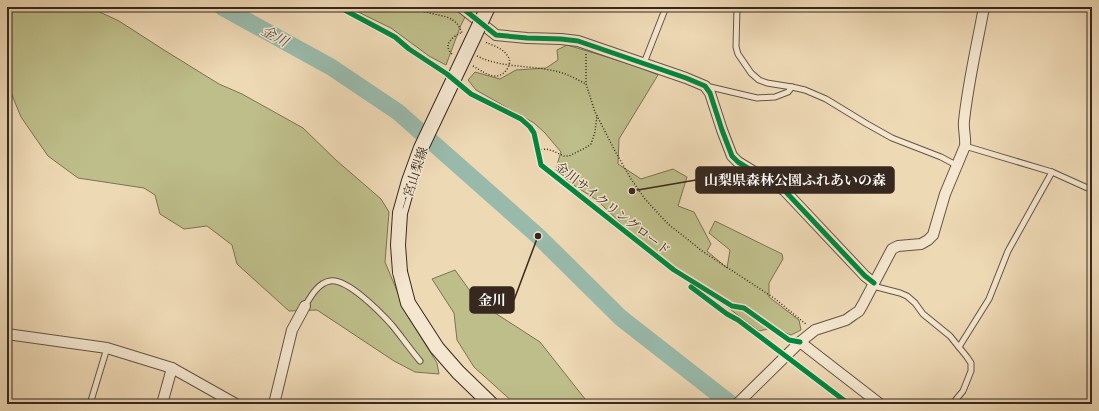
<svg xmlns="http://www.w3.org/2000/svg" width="1099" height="411" viewBox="0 0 1099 411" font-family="'IM FELL French Canon','Noto Serif JP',serif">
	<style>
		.green { fill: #bebe8a; stroke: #7a7354 }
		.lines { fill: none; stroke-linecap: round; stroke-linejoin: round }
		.river { stroke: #99baab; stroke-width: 17 }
		.lane-casing { stroke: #645444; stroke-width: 7 }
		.street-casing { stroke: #645444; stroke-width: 12 }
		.secondary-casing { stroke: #36281f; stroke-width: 16 }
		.path { stroke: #36281f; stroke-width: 1.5; stroke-dasharray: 1 2; stroke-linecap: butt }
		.lane { stroke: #f4e6cf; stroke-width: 5 }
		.street { stroke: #f4e6cf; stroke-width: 10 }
		.secondary { stroke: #f4e6cf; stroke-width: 14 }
		.secondary-bridge-casing { stroke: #36281f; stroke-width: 16; stroke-linecap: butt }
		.path-bridge { stroke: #36281f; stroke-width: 1.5; stroke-dasharray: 1 2; stroke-linecap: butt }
		.secondary-bridge { stroke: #f4e6cf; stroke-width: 14 }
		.cycleway-casing { stroke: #f4e6cf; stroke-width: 8 }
		.cycleway { stroke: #00873e; stroke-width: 5 }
		.labels { text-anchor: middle; stroke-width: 3; stroke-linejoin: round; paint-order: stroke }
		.street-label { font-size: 13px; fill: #36281f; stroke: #f4e6cf }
		.water-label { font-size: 14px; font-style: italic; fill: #4f4c42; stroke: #f4e6cf }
		.leader { fill: none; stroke: #36281f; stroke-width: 1.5 }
		.callout-dot { fill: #36281f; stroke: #f4e6cf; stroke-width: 1.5 }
		.callout { fill: #36281f; stroke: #36281f; stroke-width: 1.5 }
		.callout-label { font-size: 14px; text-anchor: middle; font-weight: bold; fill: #fff }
	</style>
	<rect width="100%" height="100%" fill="#eed9b5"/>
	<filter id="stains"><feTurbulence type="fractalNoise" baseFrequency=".005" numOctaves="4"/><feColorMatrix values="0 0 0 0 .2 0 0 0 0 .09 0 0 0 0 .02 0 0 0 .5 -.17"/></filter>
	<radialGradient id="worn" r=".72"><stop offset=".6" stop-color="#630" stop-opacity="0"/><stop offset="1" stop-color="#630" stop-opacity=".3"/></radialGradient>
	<g class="green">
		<path d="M7 7H89L119 21 164 50 219 84 242 94 303 128 336 160 381 199 389 212 385 262 407 315 437 363 439 374 415 372 394 361 317 310 289 311 237 264 232 245 207 226 184 229 160 214 155 195 144 188 78 178 48 156 21 117 7 83Z"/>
		<path d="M348 7H470L461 25 446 65 429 56 391 28Z"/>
		<path d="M567 45 637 66 658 75 619 139 618 164 641 179 673 169 687 177 678 206 694 212 711 244 707 251 727 268 730 250 709 233 715 221 782 254 783 259 769 283V297L799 320 801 330 791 335 773 328 759 331 706 291 697 281 648 251 630 232 597 200 567 181 556 168 561 152 545 133 534 123 476 90 468 80 475 72 500 79 516 70 546 68 558 60 557 50Z"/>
		<path d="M455 270 478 302 540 342 589 404H515L474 367 457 340 454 313 432 279Z"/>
	</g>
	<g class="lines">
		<path class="river" d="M222 7 331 67 398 112 538 236 621 318 731 404"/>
		<g class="lane-casing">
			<g id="lane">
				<path d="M737 7 736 47 738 54 751 73 759 80 767 83 792 87"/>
				<path d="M644 63 666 7"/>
				<path d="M706 86 757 98 775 97 788 92 792 87 805 90 826 99 867 124 892 138 941 157 956 165"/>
				<path d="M965 146 1052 172 1092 190"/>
				<path d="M873 286 900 293 907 296 915 303 923 314 950 336 967 357 971 363V371L963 391 953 403V404"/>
				<path d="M305 306C311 296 318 283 330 281 347 278 380 312 391 324 401 336 410 349 420 361"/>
				<path d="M959 347 989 299 1008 251 1052 172"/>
				<path d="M90 404 107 348"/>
			</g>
		</g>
		<g class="street-casing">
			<g id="street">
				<path d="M461 7 496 35 527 38 561 39 578 41 686 78 705 86 710 93 722 130 732 156 738 162 784 190 865 276 874 283"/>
				<path d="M7 334 107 348 172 368 236 404"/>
				<path d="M800 342 880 404"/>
				<path d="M162 404 172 368"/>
				<path d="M274 404 292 330 305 306"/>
				<path d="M737 404 800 342 815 330 846 320 853 315 859 311 863 304 892 249 898 246 921 244 928 240 933 235 945 194 965 146C966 137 963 129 964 121 968 83 977 45 984 7"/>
			</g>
		</g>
		<g class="secondary-casing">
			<path id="secondary" d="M400 272 408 303 437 348 458 372 491 404"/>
		</g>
		<g class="path">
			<path d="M410 7 412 9 447 17C456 21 459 25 462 33"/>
			<path d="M452 54C442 44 453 37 462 32"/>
			<path d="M586 54V84L595 112 615 151 631 179 645 199 668 224 686 238 702 251 774 298 807 325"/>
			<path d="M477 56C501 68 529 65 555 71 566 73 576 79 586 84"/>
			<path d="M473 66 483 72"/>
			<path d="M538 150 546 149 553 151 564 156H569L587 147 591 144 595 132 597 115"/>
		</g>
		<use href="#lane" class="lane"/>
		<use href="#street" class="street"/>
		<use href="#secondary" class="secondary"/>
		<g class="secondary-bridge-casing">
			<path id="secondary-bridge" d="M400 272 398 245 400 213 409 181 421 148 488 7"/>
		</g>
		<path class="path-bridge" d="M483 72C487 74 491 76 496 76 505 76 514 63 507 55 502 48 492 45 485 42"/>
		<use href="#secondary-bridge" class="secondary-bridge"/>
		<g class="cycleway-casing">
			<g id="cycleway">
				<path d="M339 7 395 37 409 49 447 74 471 94 521 119 530 127 534 133 541 165 674 270 732 306 744 308 789 340 800 342"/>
				<path d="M461 7 496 35 527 38 561 39 578 41 686 78 705 86 710 93 722 130 732 156 738 162 784 190 865 276 874 283"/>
				<path d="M691 287 727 314 738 320 849 404"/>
			</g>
		</g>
		<use href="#cycleway" class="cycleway"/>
	</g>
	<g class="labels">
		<g class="street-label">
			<text transform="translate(413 178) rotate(-72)" y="5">一宮山梨線</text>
			<text transform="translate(613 208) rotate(38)" y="5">金川サイクリングロード</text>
		</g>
		<g class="water-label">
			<text transform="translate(275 36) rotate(29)" y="5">金川</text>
		</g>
	</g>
	<path class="leader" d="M632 191L696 180M538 236L514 300"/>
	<g class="callout-dot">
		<circle cx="632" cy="191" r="4"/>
		<circle cx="538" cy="236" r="4"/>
	</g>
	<g class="callout">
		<rect x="696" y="167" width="198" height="26" rx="4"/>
		<rect x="470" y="287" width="44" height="26" rx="4"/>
	</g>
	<g class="callout-label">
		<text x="795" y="185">山梨県森林公園ふれあいの森</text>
		<text x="492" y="305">金川</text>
	</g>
	<rect width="1099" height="411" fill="none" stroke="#eed9b5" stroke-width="24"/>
	<rect x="8" y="8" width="1083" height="395" fill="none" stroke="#36281f" stroke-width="2"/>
	<rect x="12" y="12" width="1075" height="387" fill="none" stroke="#36281f"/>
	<rect width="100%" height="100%" filter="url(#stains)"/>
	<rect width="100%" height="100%" fill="url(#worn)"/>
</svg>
